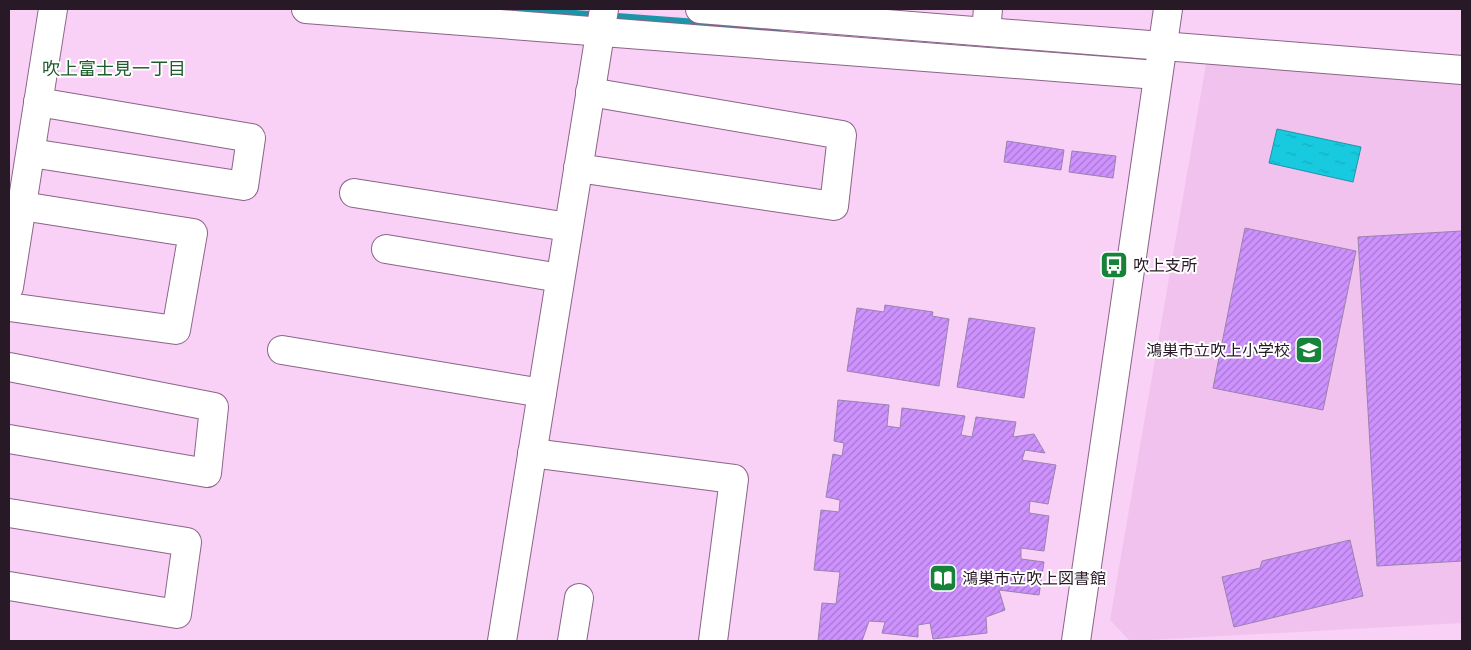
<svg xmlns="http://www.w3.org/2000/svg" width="1471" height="650" viewBox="0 0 1471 650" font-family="'PT Sans','Noto Sans JP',sans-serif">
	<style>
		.built { fill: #f1c2ee }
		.water { fill: url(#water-ripples); stroke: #1c95a8 }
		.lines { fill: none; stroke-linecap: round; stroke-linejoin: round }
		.stream { stroke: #1c95a8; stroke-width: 8 }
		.building { fill: url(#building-hatch); stroke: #9983ad }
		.minor-casing { stroke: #8a6587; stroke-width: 30 }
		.minor { stroke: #fff; stroke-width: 28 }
		.labels { text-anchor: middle; stroke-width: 4; stroke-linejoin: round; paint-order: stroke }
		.poi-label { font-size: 16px; fill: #281927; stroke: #fff; text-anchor: start }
		.neighbourhood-label { font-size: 18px; fill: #1d5c2d; stroke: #fff }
	</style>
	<defs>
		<pattern id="water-ripples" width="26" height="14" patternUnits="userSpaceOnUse" patternTransform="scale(1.25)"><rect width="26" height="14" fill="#17cadf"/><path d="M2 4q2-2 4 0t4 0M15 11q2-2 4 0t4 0" fill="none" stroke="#15adbf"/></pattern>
		<pattern id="building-hatch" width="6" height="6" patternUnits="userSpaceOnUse" patternTransform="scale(1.25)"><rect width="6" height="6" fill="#ce92ff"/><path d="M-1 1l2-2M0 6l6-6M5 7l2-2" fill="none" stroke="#a776ce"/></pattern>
	</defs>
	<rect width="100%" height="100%" fill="#f9d0f6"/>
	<path class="built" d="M1207 58 1462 79V623L1130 641 1110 620Z"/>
	<path class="water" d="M1277 129 1361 147 1353 182 1269 163Z"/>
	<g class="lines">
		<g class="stream">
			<path d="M509 9 588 15"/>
			<path d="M617 17 778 29"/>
		</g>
	</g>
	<g class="building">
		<path d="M1007 141 1064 150 1061 170 1004 162Z"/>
		<path d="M1072 151 1116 156 1113 178 1069 172Z"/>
		<path d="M1245 228 1356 251 1323 410 1213 388Z"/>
		<path d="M1462 231V561L1377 566 1358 237Z"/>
		<path d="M885 305 933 312 932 316 949 319 939 386 847 371 857 308 884 312Z"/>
		<path d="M969 318 1035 328 1024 398 957 387Z"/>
		<path d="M838 400 889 405 887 426 900 428 902 408 965 416 961 435 972 437 976 417 1016 422 1013 437 1034 434 1045 453 1025 450 1022 460 1056 465 1048 504 1030 501 1029 513 1049 516 1044 551 1021 548V559L1044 562 1039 595 999 590 1005 610 986 617 987 633 933 639 930 623 918 625V637L882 633 885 622 869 621 862 641H818L822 603 836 604 840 572 814 570 821 510 839 512 840 500 826 497 833 454 842 456 844 443 834 441Z"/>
		<path d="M1350 540 1363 596 1234 627 1222 577 1260 568 1262 561Z"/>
	</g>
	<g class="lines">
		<g class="minor-casing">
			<g id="minor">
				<path d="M306 9 1157 75"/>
				<path d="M700 9 1462 70"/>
				<path d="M986 31 988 9"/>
				<path d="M31 153 244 186 251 138 38 102"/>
				<path d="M578 168 834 206 842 135 590 92"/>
				<path d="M354 193 568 227"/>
				<path d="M386 249 560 278"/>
				<path d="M9 287 53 9"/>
				<path d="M9 307 176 330 193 233 22 206"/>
				<path d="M282 350 542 393"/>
				<path d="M9 367 214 407 207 473 9 439"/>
				<path d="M532 453 734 479 713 641"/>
				<path d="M9 513 187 542 177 614 9 586"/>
				<path d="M502 641 604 9"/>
				<path d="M572 641 579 598"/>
				<path d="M1076 641 1168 9"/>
			</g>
		</g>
		<use href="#minor" class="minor"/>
	</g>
	<defs>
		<g id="bus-square" transform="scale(1.4375)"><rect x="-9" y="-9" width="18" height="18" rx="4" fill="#17833a" stroke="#fff"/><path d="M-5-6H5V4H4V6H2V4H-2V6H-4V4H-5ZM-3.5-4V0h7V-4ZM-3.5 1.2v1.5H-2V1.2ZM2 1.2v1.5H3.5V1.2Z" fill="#fff"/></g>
		<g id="school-square" transform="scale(1.4375)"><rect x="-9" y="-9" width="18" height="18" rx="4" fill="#17833a" stroke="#fff"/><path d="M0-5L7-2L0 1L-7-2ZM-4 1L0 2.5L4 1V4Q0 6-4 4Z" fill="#fff"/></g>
		<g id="library-square" transform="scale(1.4375)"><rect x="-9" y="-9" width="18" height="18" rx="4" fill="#17833a" stroke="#fff"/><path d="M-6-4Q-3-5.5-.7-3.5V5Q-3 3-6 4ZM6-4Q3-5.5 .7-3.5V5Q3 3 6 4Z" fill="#fff"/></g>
	</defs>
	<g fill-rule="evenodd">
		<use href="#bus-square" x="1114" y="265"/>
		<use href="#school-square" x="1309" y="350"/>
		<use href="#library-square" x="943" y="578"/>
	</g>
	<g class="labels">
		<g class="poi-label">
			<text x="1133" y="271">吹上支所</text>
			<text x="1290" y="356" text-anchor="end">鴻巣市立吹上小学校</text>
			<text x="962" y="584">鴻巣市立吹上図書館</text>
		</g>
		<g class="neighbourhood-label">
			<text x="114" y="75">吹上富士見一丁目</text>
		</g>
	</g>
	<rect width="1471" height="650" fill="none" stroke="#281927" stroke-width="20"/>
</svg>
